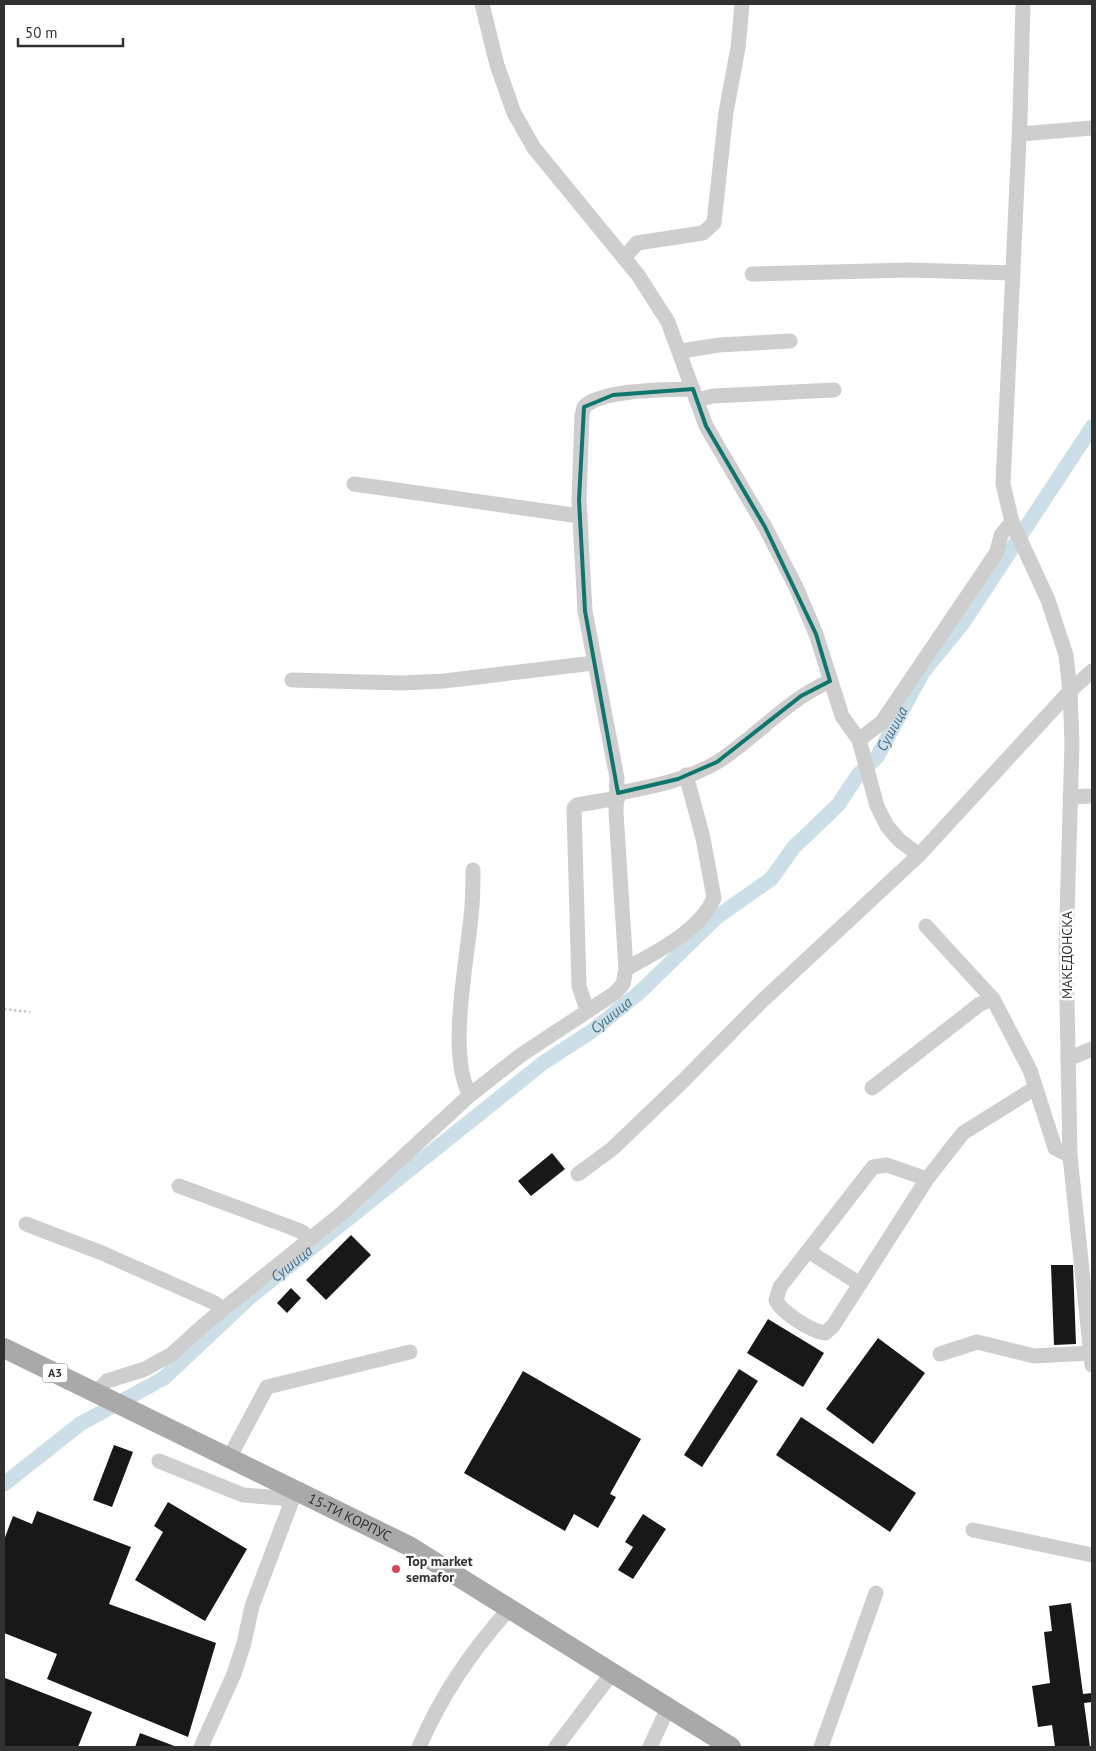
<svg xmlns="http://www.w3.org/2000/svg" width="1096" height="1751" viewBox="0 0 1096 1751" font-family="'PT Sans',sans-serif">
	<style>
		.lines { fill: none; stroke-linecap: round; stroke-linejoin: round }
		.canal { stroke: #ccdee7; stroke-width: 15 }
		.building { fill: #181818 }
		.path { stroke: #c8c8c8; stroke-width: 2.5; stroke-dasharray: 2.5 2.5; stroke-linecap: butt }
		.minor { stroke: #cecece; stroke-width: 15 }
		.major { stroke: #a9a9a9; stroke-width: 20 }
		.marked { fill: none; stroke: #0f766e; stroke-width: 4; stroke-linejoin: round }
		.poi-dot { fill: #d44756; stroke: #fff; stroke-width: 2 }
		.labels { text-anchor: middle; stroke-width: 5; stroke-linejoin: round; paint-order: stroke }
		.shield { fill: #fff; stroke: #6f6f6f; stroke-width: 1 }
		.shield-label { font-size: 12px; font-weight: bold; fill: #313131 }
		.street-label { font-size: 14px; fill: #313131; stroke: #fff }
		.poi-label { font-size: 14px; font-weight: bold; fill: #313131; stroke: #fff; text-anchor: start }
		.water-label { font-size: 15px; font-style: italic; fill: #46728b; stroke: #fff }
	</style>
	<rect width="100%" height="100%" fill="#fff"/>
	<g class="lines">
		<path class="canal" id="s1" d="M4 1484 80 1424 164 1378 249 1298 543 1063 592 1031 640 992 717 917 771 879 794 847 838 805 858 775 877 757 923 672 963 623 1092 427"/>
	</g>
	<g class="building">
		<path d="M552 1153 565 1169 531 1196 518 1181Z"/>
		<path d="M351 1235 371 1255 326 1300 306 1280Z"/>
		<path d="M1051 1265H1073L1076 1344 1054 1345Z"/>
		<path d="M291 1288 301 1298 287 1313 277 1303Z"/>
		<path d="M768 1319 824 1353 803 1387 747 1353Z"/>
		<path d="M878 1338 925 1373 873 1444 826 1409Z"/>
		<path d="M739 1369 758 1381 702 1467 684 1455Z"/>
		<path d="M523 1371 641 1439 610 1494 616 1497 598 1528 574 1514 565 1531 464 1473Z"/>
		<path d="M801 1417 916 1493 890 1532 776 1455Z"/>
		<path d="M114 1445 133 1452 112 1507 93 1500Z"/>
		<path d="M168 1502 247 1549 205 1621 135 1580 163 1532 154 1526Z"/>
		<path d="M37 1511 131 1547 109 1604 216 1643 188 1737 47 1679 57 1654 4 1633V1540L13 1516 32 1524Z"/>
		<path d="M643 1514 666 1529 633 1579 618 1570 633 1547 625 1542Z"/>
		<path d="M1071 1603 1083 1694 1092 1693V1702L1084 1703 1090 1747H1055L1052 1725 1038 1727 1032 1686 1050 1683 1044 1632 1052 1631 1049 1606Z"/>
		<path d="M5 1678 92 1712 78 1747H4Z"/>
		<path d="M140 1733 177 1747H135Z"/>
	</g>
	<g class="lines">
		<path class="path" d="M4 1009 30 1012"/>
		<g class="minor">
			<path d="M482 4 497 65 514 113 534 148 638 275 668 322 706 426 765 527 796 587 816 634 842 716 859 740 877 806 887 826 899 840 919 855"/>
			<path d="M1023 4 1020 118 1003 484 1012 522 1048 600 1066 655 1070 691 1072 743 1066 951 1070 1156 1092 1365"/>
			<path d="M1020 134 1092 128"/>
			<path d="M624 258 637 243 703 233 714 223 726 112 738 48 742 4"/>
			<path d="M752 274 909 270 1013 273"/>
			<path d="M681 351 719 345 790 341"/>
			<path d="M697 400 713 396 834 390"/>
			<path d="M354 484 580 516"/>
			<path d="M292 680 402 683 444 681 594 663"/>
			<path d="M859 740 882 722 997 552 1001 535 1012 522"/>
			<path d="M618 793C652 787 690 779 719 761 759 735 785 701 830 681"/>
			<path d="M1070 797 1092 796"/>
			<path d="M926 926 993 999 1030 1070 1055 1148 1070 1156"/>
			<path d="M626 969C656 952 700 931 714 898L703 838 686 775"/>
			<path d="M587 1010 579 986 574 808 577 805 618 798"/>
			<path d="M1068 1059 1092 1049"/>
			<path d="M872 1088 980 1004 993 999"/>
			<path d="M470 1095C447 1056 467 962 471 916 473 901 473 885 473 870"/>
			<path d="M578 1174 612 1149 684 1080 761 1002 919 855 1070 691 1092 671"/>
			<path d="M927 1179 887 1165 873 1167 780 1287 776 1300C782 1313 811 1331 825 1333L833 1326 927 1179 963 1133 1035 1088"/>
			<path d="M179 1186 290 1227 302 1232 310 1239"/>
			<path d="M26 1224 102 1253 215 1303 222 1310"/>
			<path d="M808 1251 860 1284"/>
			<path d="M940 1354 977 1342 1034 1356 1091 1353"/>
			<path d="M96 1393 107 1381 145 1369 172 1354 206 1323 341 1214 470 1095 521 1055 615 993 623 984 626 969 616 812 617 778 585 611 579 500 582 415 584 407C602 389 667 390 693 389"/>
			<path d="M229 1458 267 1387 410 1352"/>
			<path d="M159 1461 243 1495 293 1499"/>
			<path d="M973 1530 1092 1555"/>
			<path d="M201 1747 234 1674 244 1643 252 1606 296 1490"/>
			<path d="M419 1747C442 1694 471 1652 509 1609"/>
			<path d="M556 1747 612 1673"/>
			<path d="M650 1747 668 1708"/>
			<path d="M821 1747 876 1593"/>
		</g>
		<path class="major" id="s2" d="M4 1348 409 1546 731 1747"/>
	</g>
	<path class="marked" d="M693 389 706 426 765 527 816 634 830 681 801 696 717 762 678 779 618 793 585 611 579 500 584 407 613 395Z"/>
	<circle class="poi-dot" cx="396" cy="1569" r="5"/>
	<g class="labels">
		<rect class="shield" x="42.5" y="1363.5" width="25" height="19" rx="4"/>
		<g class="shield-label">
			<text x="55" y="1377">A3</text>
		</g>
		<g class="street-label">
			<text transform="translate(1067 955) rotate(-90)" y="5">МАКЕДОНСКА</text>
			<text dy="5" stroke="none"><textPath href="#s2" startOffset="385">15-ТИ КОРПУС</textPath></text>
		</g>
		<g class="poi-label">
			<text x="406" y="1566">Top market<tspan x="406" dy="16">semafor</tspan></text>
		</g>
		<g class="water-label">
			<text dy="5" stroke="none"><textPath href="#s1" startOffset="1174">Сушица</textPath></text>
			<text dy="5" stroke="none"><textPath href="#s1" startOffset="769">Сушица</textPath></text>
			<text dy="5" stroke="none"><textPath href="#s1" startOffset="364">Сушица</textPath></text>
		</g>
	</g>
	<rect width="1096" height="1751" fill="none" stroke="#313131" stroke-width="10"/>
	<path d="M18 38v8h105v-8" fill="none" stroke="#313131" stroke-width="2.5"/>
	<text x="25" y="38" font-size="15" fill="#313131" stroke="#ffffff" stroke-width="4" paint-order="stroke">50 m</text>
</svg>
